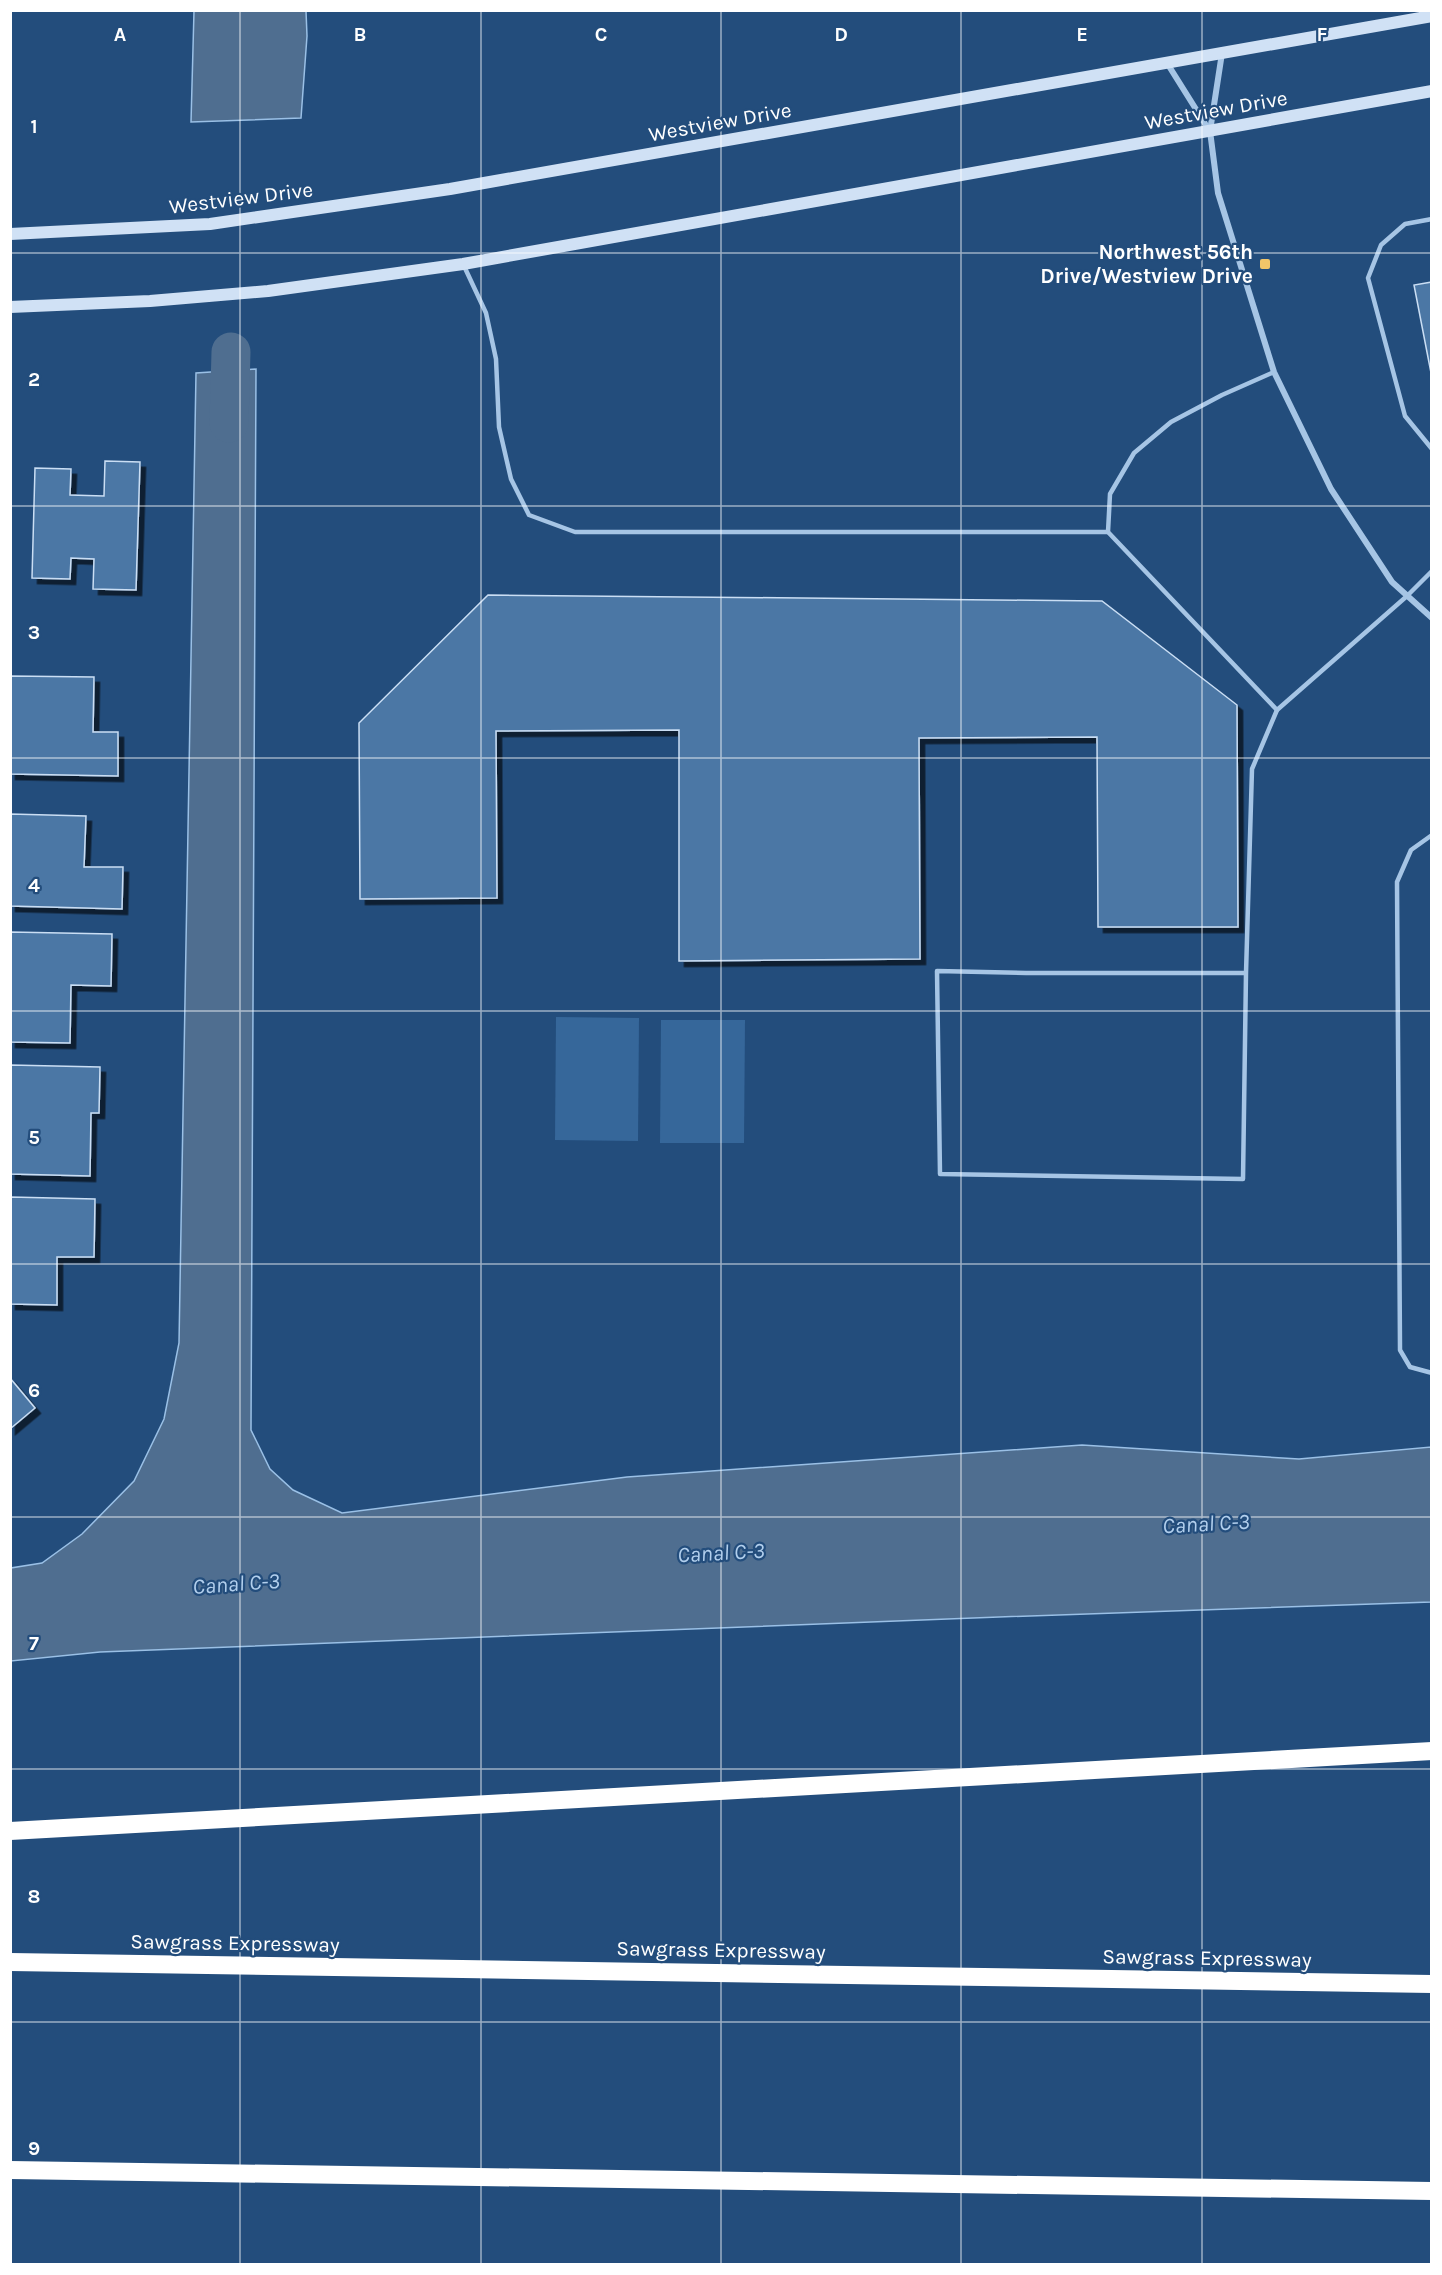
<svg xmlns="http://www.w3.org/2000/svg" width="1442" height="2275" viewBox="0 0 1442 2275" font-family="Karla,sans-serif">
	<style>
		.green { fill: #36679a }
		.water { fill: #4f6e90; stroke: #9ac0e6; stroke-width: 1.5 }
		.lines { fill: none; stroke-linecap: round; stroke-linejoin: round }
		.canal { stroke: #4f6e90; stroke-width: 39 }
		.building { fill: #4b77a5; stroke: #cadef4; stroke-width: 1.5; filter: url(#shadow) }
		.lane { stroke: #a6c5e5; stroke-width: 4.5 }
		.street { stroke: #a6c5e5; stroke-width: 6 }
		.secondary { stroke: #d0e1f5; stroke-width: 12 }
		.highway { stroke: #fff; stroke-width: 18 }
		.grid { fill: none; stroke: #fff; stroke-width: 1.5; stroke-opacity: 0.55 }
		.poi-dot { fill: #f1c569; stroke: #234d7c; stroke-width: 2 }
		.labels { text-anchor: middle; stroke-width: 4.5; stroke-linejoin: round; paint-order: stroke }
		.street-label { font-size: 21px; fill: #fff; stroke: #234d7c }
		.poi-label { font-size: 21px; font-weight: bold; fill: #fff; stroke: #234d7c; text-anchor: end }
		.water-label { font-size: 22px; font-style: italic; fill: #b2cfed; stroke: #234d7c }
		.grid-label { font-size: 20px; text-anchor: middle; font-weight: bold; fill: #fff; stroke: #234d7c; stroke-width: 4.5; stroke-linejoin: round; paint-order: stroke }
	</style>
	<defs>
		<filter id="shadow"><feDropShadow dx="5.5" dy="5.5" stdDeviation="0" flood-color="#0009"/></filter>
	</defs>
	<rect width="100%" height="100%" fill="#234d7c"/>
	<g class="green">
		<path d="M556 1017 639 1018 638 1141 555 1140Z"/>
		<path d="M661 1020H745L744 1143H660Z"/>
	</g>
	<g class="water">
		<path d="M194 11H306L307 36 301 118 191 122Z"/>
		<path d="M256 369 251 1430 270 1469 293 1490 342 1513 627 1477 1082 1445 1299 1459 1431 1447V1602L999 1617 100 1652 11 1661V1568L42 1563 82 1534 134 1481 164 1419 179 1343 196 373Z"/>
	</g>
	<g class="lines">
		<path class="canal" d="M229 423 231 352"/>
	</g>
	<g class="building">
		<path d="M1432 282V378L1414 285Z"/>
		<path d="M105 461 140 462 136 590 93 589 94 559 71 558 70 579 32 578 35 468 71 469 70 495 104 496Z"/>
		<path d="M488 595 1102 601 1237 705 1238 927H1098L1097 737 919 738 920 959 679 961V730L496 731 497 898 360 899 359 723Z"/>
		<path d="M10 676 94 677 93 732H118V776L10 774Z"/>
		<path d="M10 814 86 816 84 867H123L122 909 10 906Z"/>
		<path d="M10 932 112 934 111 986 71 985 70 1043 10 1042Z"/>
		<path d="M10 1065 100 1067 99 1113H91L90 1176 10 1174Z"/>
		<path d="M10 1197 95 1199 94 1257H57V1305L10 1304Z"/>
		<path d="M10 1378 35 1408 10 1429Z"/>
	</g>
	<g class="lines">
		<g class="lane">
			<path d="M1432 219 1405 224 1381 245 1368 278 1405 416 1432 449"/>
			<path d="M464 266 486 313 496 359 499 427 511 479 529 515 575 532H1108"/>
			<path d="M1274 372 1222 395 1171 422 1134 453 1110 494 1108 532 1277 710 1407 596 1432 571"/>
			<path d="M1432 835 1411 850 1397 882 1400 1350 1410 1367 1432 1373"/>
			<path d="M1246 973 1243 1179 940 1174 937 971 1026 973H1246L1252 769 1277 710"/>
		</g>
		<g class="street">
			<path d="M1222 53 1210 131 1218 193 1274 372 1331 489 1392 582 1432 618"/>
			<path d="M1167 63 1209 130"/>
		</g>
		<g class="secondary">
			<path d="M10 234 210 224 450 189 1432 16"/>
			<path d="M10 307 150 301 268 291 463 264 1432 91"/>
		</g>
		<g class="highway">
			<path d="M10 1831 1432 1751"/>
			<path d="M10 1962 1432 1984"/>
			<path d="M10 2170 1432 2191"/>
		</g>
	</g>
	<path class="grid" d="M240 10V2264M481 10V2264M721 10V2264M961 10V2264M1202 10V2264M10 253H1432M10 506H1432M10 758H1432M10 1011H1432M10 1264H1432M10 1517H1432M10 1769H1432M10 2022H1432"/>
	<rect class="poi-dot" x="1259" y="258" width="12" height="12" rx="3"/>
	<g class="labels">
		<g class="street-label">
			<text transform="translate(1216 110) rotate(-10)" y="7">Westview Drive</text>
			<text transform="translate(720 122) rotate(-10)" y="7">Westview Drive</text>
			<text transform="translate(241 198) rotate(-7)" y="7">Westview Drive</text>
			<text transform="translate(235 1943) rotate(1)" y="7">Sawgrass Expressway</text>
			<text transform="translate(721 1950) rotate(1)" y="7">Sawgrass Expressway</text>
			<text transform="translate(1207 1958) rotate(1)" y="7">Sawgrass Expressway</text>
		</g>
		<g class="poi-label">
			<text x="1253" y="259">Northwest 56th<tspan x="1253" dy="24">Drive/Westview Drive</tspan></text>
		</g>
		<g class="water-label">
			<text transform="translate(1206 1523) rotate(-3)" y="8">Canal C-3</text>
			<text transform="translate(721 1552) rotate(-3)" y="8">Canal C-3</text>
			<text transform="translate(236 1583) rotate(-4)" y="8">Canal C-3</text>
		</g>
	</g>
	<g class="grid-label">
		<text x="120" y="41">A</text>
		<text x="360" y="41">B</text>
		<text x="601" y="41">C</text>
		<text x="841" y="41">D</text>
		<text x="1082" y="41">E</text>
		<text x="1322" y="41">F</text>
		<text x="34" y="133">1</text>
		<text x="34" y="386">2</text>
		<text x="34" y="639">3</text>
		<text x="34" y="892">4</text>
		<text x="34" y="1144">5</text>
		<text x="34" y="1397">6</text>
		<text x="34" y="1650">7</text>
		<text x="34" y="1903">8</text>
		<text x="34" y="2155">9</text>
	</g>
	<rect width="1442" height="2275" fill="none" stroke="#ffffff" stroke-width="24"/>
</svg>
